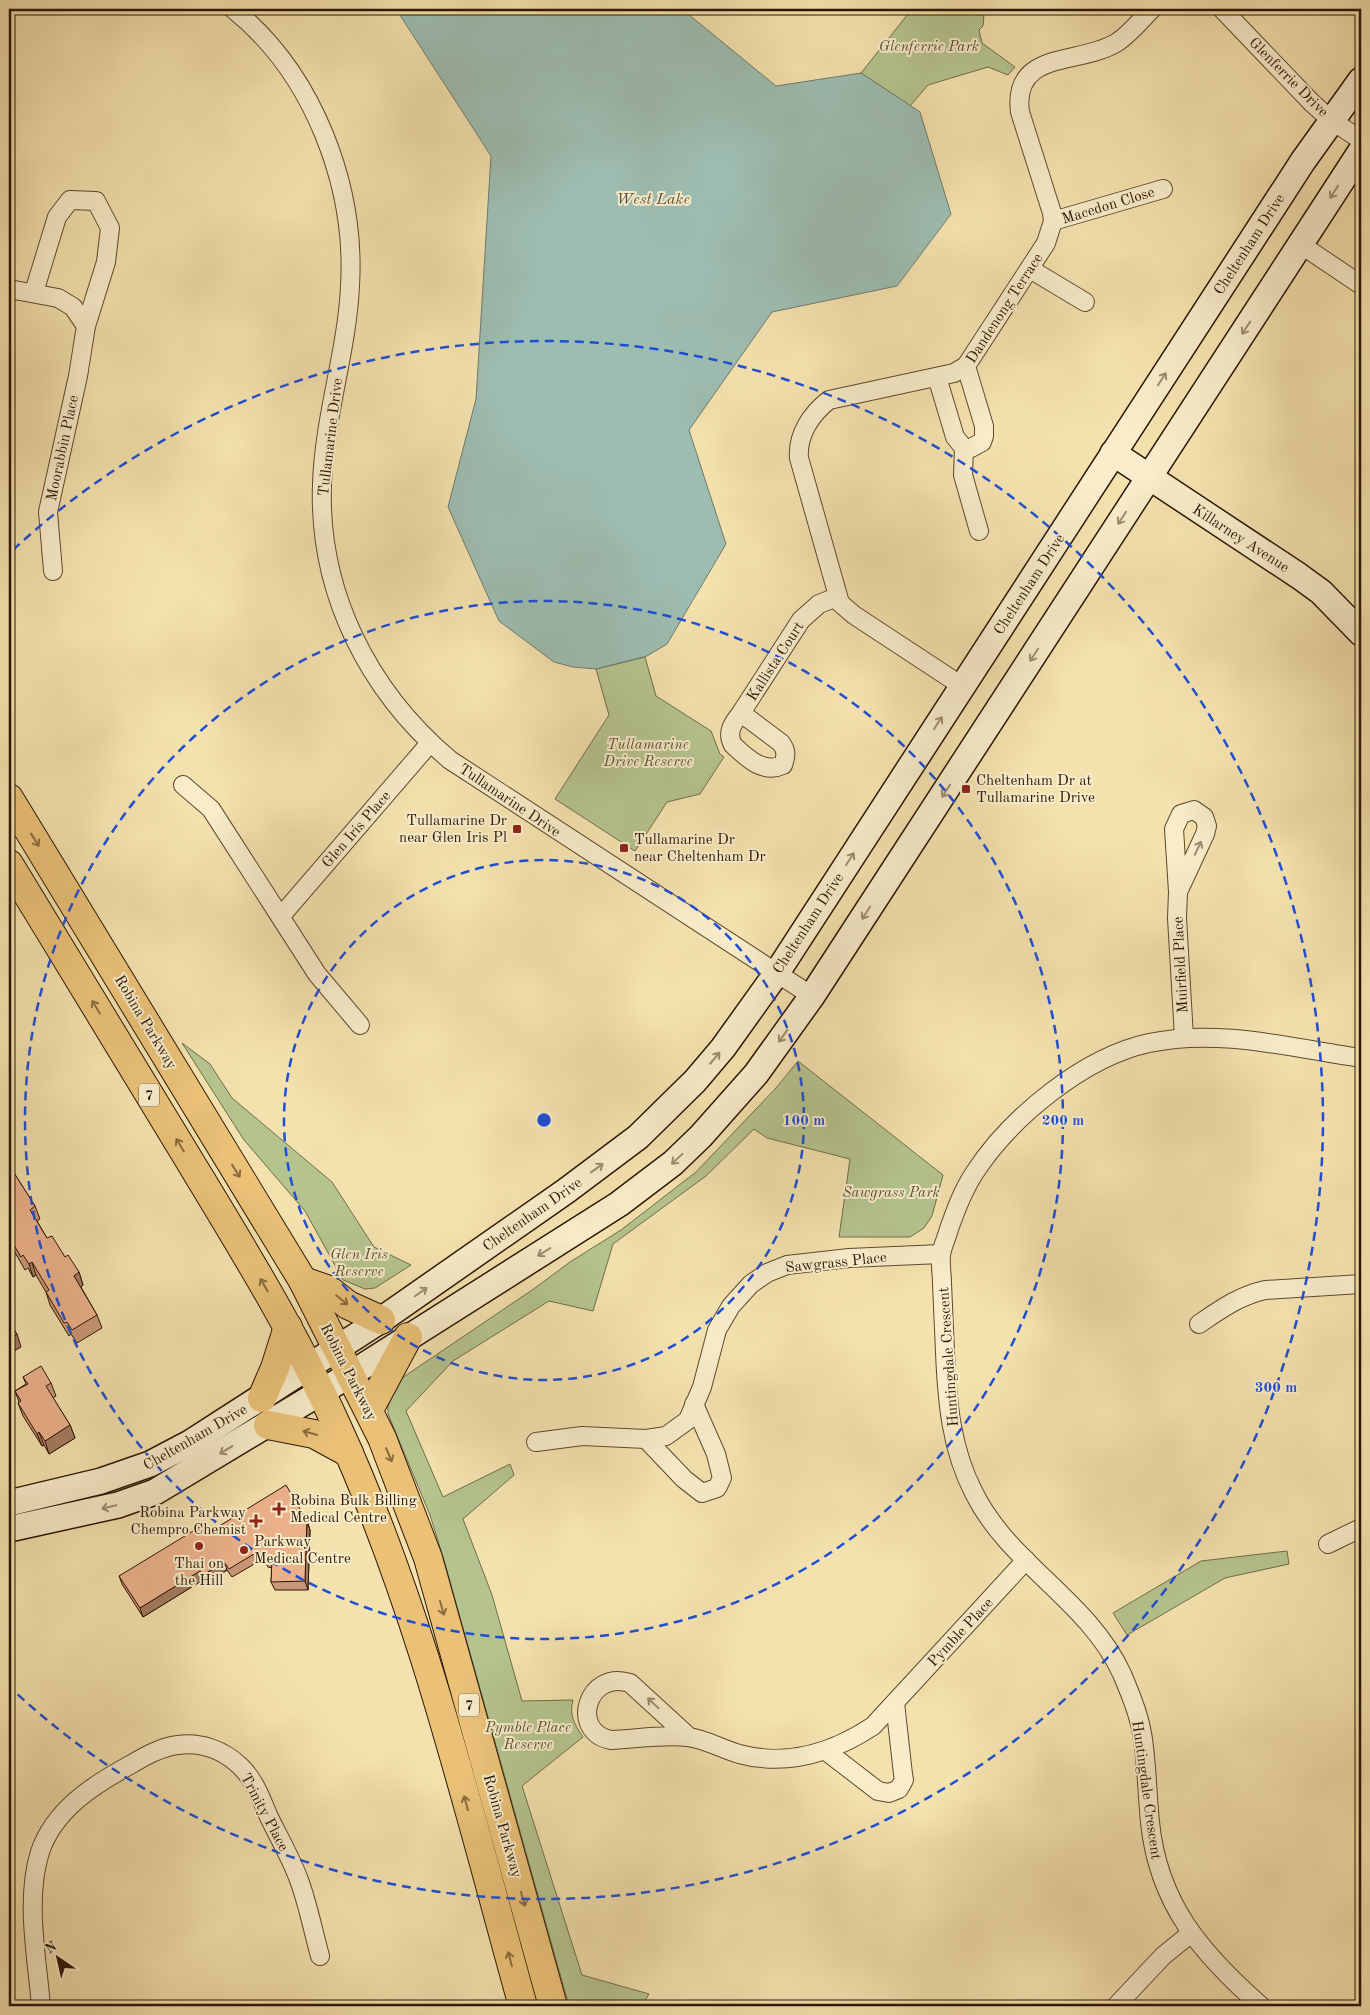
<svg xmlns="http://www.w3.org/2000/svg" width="1370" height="2015" viewBox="0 0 1370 2015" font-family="'Old Standard TT',serif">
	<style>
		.green { fill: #b5c48f; stroke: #706c4a }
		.water { fill: #9dbdb1; stroke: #6f7a6c }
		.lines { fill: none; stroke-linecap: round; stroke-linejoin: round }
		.street-casing { stroke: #5d482e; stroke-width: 20 }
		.secondary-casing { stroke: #2b1504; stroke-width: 28 }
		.primary-casing { stroke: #2b1504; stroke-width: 30 }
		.street { stroke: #f8ecca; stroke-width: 18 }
		.secondary { stroke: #f8ecca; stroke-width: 25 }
		.primary { stroke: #eac177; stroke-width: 28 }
		.wall { fill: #ca9878; stroke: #2b1504 }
		.shaded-wall { fill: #a47c61; stroke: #2b1504 }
		.building { fill: #ebb18b; stroke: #2b1504 }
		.oneway { stroke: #9c8b71 }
		.oneway2 { stroke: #8a6b3e }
		.ring { fill: none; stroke: #1d4ed8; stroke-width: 2.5; stroke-dasharray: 9 6 }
		.poi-dot { fill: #8f2418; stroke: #f8ecca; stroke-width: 2 }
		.labels { text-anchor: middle; stroke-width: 4; stroke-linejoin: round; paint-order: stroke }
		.shield { fill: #f8ecca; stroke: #68563f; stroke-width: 1 }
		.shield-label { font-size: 14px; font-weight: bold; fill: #2b1504 }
		.park-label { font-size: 15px; font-style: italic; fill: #5b5235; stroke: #f8ecca }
		.street-label { font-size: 15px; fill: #2b1504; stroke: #f8ecca }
		.poi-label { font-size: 15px; fill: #2b1504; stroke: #f8ecca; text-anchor: start }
		.water-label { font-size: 16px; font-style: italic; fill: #535041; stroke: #f8ecca }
		.centre { fill: #1d4ed8; stroke: #f8ecca; stroke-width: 2.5 }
		.ring-label { font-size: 15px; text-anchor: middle; font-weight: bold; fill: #1d4ed8; stroke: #f8ecca; stroke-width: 4; stroke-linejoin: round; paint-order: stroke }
	</style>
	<rect width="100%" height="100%" fill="#f4e2ae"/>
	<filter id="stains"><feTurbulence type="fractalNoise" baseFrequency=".004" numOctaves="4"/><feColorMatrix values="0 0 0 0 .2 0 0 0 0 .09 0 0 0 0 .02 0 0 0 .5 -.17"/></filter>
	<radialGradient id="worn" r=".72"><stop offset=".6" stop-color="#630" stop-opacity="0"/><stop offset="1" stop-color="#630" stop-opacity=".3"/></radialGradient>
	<g class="green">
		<path d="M912 9H998L984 14 983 26 979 30 982 43 1015 67 1008 75 988 67 928 85 910 106 861 73Z"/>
		<path d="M645 657 656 696 711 731 720 754 724 757 700 794 667 802 635 851 555 799 609 715 596 669Z"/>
		<path d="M182 1043 210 1064 232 1098 332 1182 374 1247 411 1265 375 1288 365 1289 343 1280 305 1211 244 1140Z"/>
		<path d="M798 1061 943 1175 932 1216 924 1228 910 1237H839L850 1159 767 1138 754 1129 706 1176 613 1244 593 1311 549 1301 453 1361 406 1411 443 1497 510 1464 514 1475 463 1519 492 1595 522 1701 573 1700C569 1715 574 1724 583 1737L522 1786 582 1975 649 1994 642 2006H569L444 1560 430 1515 388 1414V1401L402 1378 535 1288 570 1262 621 1230 696 1172 776 1088Z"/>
		<path d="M1287 1551 1289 1564 1225 1578 1127 1635 1113 1613 1201 1561Z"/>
	</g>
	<path class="water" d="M396 9H682L776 86 861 73 920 112 951 214 897 286 772 312 689 430 726 544 667 644 647 656 596 669 573 667 554 662 499 621 448 507 476 399 491 156Z"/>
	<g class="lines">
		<g class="street-casing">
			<g id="street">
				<path d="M233 9C313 73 356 185 350 286 347 352 324 417 322 484 318 592 368 691 450 760L812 996"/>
				<path d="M1222 9 1312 103 1331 120 1361 140"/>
				<path d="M1053 221 1163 189"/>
				<path d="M1300 244 1361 285"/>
				<path d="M1030 269 1085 302"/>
				<path d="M9 289 58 298 73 307 86 326 78 376 48 512 53 571"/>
				<path d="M34 292 57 217 70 200 96 201 110 228 106 262 86 326"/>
				<path d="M937 377 955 437 964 448H971L982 442 984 436V426L966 366"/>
				<path d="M964 448 963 475 979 531"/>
				<path d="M962 686 854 615 840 603 799 458C797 435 811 414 829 400L954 373 966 366 1046 243 1053 221 1052 213 1020 112C1012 50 1079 65 1116 43 1129 35 1141 20 1152 9"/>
				<path d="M741 713C733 723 726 732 733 745 747 758 763 774 783 765 786 756 787 751 781 743L741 713 801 620 819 604 837 597"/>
				<path d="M183 785 211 809 317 974 360 1025"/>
				<path d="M1178 892 1205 834 1207 826 1204 817 1194 810 1181 814 1174 829 1178 892 1177 918 1184 1037"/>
				<path d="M281 916 430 743"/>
				<path d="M1199 1324C1221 1309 1239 1296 1265 1290L1361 1284"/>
				<path d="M646 1439 684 1479 702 1493 717 1488 722 1478 716 1454 694 1404"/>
				<path d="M536 1442 582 1436 646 1439 666 1436 688 1420 702 1387 717 1330 731 1306 751 1284 767 1273 787 1265 849 1258 941 1254"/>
				<path d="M1328 1544 1361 1528"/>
				<path d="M689 1737 630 1683C587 1669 569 1732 611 1740 636 1739 664 1734 688 1737 705 1739 722 1749 739 1754 788 1767 832 1753 873 1726L1026 1560"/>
				<path d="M826 1751 878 1791 889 1793 899 1789 904 1780 903 1774 895 1703"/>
				<path d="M41 2006C37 1957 25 1900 40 1852 54 1810 93 1785 130 1765 145 1756 161 1747 178 1745 201 1742 223 1750 240 1766 254 1779 261 1798 268 1815 278 1836 291 1858 299 1880 308 1904 313 1931 320 1956"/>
				<path d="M1116 2006 1163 1956 1190 1934"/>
				<path d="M1261 2006C1202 1954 1158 1904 1150 1822 1147 1793 1147 1762 1142 1733 1138 1712 1130 1693 1122 1674 1089 1601 1009 1564 974 1493 951 1449 947 1401 945 1352 944 1329 943 1306 942 1283 942 1274 940 1264 941 1255 942 1247 947 1237 949 1229 956 1209 963 1190 975 1172 1011 1117 1084 1057 1149 1043 1218 1028 1292 1048 1361 1058"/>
			</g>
		</g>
		<g class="secondary-casing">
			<g id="secondary">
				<path d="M1113 453 1299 576 1321 592 1361 633"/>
				<path d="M9 1503 101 1481 150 1464 190 1443 381 1320 566 1191 638 1137 695 1081 723 1048 776 974 1303 161 1361 80"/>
				<path d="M9 1529 118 1505 155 1492 351 1374 619 1204 673 1163 701 1136 756 1074 812 996 1361 151"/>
			</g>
		</g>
		<g class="primary-casing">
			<g id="primary">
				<path d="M9 798 303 1281 382 1438 428 1558 553 2006"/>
				<path d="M9 864C66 957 123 1052 180 1145 235 1236 291 1325 335 1422 421 1608 468 1809 523 2006"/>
				<path d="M303 1281 329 1290 348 1305 381 1320"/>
				<path d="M262 1398 275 1368 288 1327"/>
				<path d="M369 1410 408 1337"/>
				<path d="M268 1425 314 1434 349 1453"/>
			</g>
		</g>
		<use href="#street" class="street"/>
		<use href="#secondary" class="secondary"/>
		<use href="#primary" class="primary"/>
	</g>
	<g class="wall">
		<path d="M9 1165 35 1206 40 1219 37 1221 47 1238 79 1272 83 1285 81 1287 97 1315 102 1328 77 1343 71 1334 69 1336 50 1305 46 1292 36 1275 33 1277 28 1268 25 1270 9 1242Z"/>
		<path d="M23 1377 51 1383 56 1396 53 1398 70 1425 75 1438 49 1454 44 1445 42 1446 23 1416 18 1403 19 1402 15 1391 26 1384Z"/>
		<path d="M307 1521 310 1530 308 1590H275L271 1582 272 1568 268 1567 263 1559 232 1577 227 1570 206 1584 203 1580 143 1617 122 1584 119 1576 208 1533Z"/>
	</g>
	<g class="shaded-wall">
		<path d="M32 1262 36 1275 33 1277 29 1264Z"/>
		<path d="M79 1272 83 1285 78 1289 74 1276Z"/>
		<path d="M17 1334 21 1347 9 1354V1339Z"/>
		<path d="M70 1425 75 1438 49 1454 45 1441Z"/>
		<path d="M39 1432 44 1445 42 1446 37 1434Z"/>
		<path d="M307 1521 310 1530 308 1590 305 1581Z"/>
		<path d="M224 1562 227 1570 206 1584 203 1575Z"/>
		<path d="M200 1571 203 1580 143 1617 140 1608Z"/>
	</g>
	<g class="building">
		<path d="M9 1165 35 1206 30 1210 47 1238 52 1236 65 1257 68 1255 79 1272 74 1276 97 1315 72 1330 67 1322 64 1323 46 1292 49 1290 32 1262 29 1264 23 1255 21 1257 9 1237Z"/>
		<path d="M9 1321 17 1334 9 1339Z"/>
		<path d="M41 1366 51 1383 46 1386 70 1425 45 1441 39 1432 37 1434 18 1403 21 1401 15 1391 28 1384 23 1377Z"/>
		<path d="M286 1485 307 1521 305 1581 271 1582 272 1559H265L259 1551 229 1569 224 1562 203 1575 200 1571 140 1608 119 1576 203 1525 208 1533Z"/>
	</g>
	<defs><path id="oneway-shaft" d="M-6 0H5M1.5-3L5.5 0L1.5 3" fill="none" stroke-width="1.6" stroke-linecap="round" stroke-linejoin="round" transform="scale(1.25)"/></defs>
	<g class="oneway">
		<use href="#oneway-shaft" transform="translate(1334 192) rotate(123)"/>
		<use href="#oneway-shaft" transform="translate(1246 328) rotate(123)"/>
		<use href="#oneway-shaft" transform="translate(1162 379) rotate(-57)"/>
		<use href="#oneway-shaft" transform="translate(1122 518) rotate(123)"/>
		<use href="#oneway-shaft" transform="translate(1034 655) rotate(123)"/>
		<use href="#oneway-shaft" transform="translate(938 723) rotate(-57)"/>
		<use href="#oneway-shaft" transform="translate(946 791) rotate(123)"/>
		<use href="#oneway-shaft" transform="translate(1198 848) rotate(-65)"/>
		<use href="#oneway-shaft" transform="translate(850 859) rotate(-57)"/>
		<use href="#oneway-shaft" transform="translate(866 913) rotate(123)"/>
		<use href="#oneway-shaft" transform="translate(783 1036) rotate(126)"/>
		<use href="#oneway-shaft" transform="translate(715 1058) rotate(-50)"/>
		<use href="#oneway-shaft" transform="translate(677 1159) rotate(137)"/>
		<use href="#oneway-shaft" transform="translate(597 1168) rotate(-36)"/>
		<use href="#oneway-shaft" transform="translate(544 1252) rotate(148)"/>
		<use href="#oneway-shaft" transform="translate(421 1292) rotate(-35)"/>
		<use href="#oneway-shaft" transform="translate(226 1450) rotate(149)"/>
		<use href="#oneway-shaft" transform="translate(109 1507) rotate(166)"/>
		<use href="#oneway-shaft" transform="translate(653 1703) rotate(-137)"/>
	</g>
	<g class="oneway2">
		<use href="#oneway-shaft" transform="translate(35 840) rotate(58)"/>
		<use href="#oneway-shaft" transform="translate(96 1007) rotate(-121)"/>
		<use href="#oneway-shaft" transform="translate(180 1145) rotate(-121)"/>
		<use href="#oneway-shaft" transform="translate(236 1171) rotate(58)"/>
		<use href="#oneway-shaft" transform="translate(264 1285) rotate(-120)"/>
		<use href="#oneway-shaft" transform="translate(342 1300) rotate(39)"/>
		<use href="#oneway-shaft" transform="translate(310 1433) rotate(-164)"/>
		<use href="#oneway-shaft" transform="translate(389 1455) rotate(67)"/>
		<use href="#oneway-shaft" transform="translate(442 1608) rotate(74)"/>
		<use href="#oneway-shaft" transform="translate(466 1803) rotate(-105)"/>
		<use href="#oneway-shaft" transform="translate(523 1899) rotate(74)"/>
		<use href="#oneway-shaft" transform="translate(510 1959) rotate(-105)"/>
	</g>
	<g class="ring">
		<circle cx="544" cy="1120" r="260"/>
		<circle cx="544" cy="1120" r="519"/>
		<path d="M13 550A779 779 0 1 1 13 1690"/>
	</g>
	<g class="poi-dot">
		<rect x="961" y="784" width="10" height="10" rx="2.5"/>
		<rect x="512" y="824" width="10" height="10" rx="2.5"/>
		<rect x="619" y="843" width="10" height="10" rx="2.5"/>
		<path d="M276.5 1501.5h5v5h5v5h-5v5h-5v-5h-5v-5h5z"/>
		<path d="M253.5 1513.5h5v5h5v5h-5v5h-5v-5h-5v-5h5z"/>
		<circle cx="199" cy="1546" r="5"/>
		<circle cx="244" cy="1550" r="5"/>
	</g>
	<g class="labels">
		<g class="shield">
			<rect x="139" y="1083.5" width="20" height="23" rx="4"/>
			<rect x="459" y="1693.5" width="20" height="23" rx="4"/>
		</g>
		<g class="shield-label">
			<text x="149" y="1100">7</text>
			<text x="469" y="1710">7</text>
		</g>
		<g class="park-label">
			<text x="929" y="51">Glenferrie Park</text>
			<text x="648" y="749">Tullamarine<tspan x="648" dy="17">Drive Reserve</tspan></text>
			<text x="891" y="1197">Sawgrass Park</text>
			<text x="359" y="1259">Glen Iris<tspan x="359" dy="17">Reserve</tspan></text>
			<text x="528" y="1732">Pymble Place<tspan x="528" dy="17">Reserve</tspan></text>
		</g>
		<g class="street-label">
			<text transform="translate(1289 77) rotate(45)" y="5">Glenferrie Drive</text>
			<text transform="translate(1108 205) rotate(-17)" y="5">Macedon Close</text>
			<text transform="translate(1249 244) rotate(-57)" y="5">Cheltenham Drive</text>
			<text transform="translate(1004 308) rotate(-57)" y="5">Dandenong Terrace</text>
			<text transform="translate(330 437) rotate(-83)" y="5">Tullamarine Drive</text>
			<text transform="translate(62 448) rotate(-78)" y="5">Moorabbin Place</text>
			<text transform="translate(1241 538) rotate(33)" y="5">Killarney Avenue</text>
			<text transform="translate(1029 584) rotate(-57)" y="5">Cheltenham Drive</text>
			<text transform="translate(775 661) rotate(-57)" y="5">Kallista Court</text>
			<text transform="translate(510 800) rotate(34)" y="5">Tullamarine Drive</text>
			<text transform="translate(356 829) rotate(-49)" y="5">Glen Iris Place</text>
			<text transform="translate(808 923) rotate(-57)" y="5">Cheltenham Drive</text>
			<text transform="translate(1180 965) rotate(-93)" y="5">Muirfield Place</text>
			<text transform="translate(146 1022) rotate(59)" y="5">Robina Parkway</text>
			<text transform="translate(532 1214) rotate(-35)" y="5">Cheltenham Drive</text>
			<text transform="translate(836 1262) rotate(-6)" y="5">Sawgrass Place</text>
			<text transform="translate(948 1357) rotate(-94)" y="5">Huntingdale Crescent</text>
			<text transform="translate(349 1372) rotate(63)" y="5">Robina Parkway</text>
			<text transform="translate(195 1437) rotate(-30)" y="5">Cheltenham Drive</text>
			<text transform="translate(960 1632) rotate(-47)" y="5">Pymble Place</text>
			<text transform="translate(1147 1790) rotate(82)" y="5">Huntingdale Crescent</text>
			<text transform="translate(265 1812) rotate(62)" y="5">Trinity Place</text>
			<text transform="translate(503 1826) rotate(74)" y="5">Robina Parkway</text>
		</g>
		<g class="poi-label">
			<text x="976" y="785">Cheltenham Dr at<tspan x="976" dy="17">Tullamarine Drive</tspan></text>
			<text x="507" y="825" text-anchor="end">Tullamarine Dr<tspan x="507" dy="17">near Glen Iris Pl</tspan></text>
			<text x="634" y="844">Tullamarine Dr<tspan x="634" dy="17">near Cheltenham Dr</tspan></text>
			<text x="290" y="1505">Robina Bulk Billing<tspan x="290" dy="17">Medical Centre</tspan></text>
			<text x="246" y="1517" text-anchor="end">Robina Parkway<tspan x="246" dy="17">Chempro Chemist</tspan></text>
			<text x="254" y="1546">Parkway<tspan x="254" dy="17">Medical Centre</tspan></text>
			<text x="199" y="1568" text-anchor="middle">Thai on<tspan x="199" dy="17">the Hill</tspan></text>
		</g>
		<g class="water-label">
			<text x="653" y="204">West Lake</text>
		</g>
	</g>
	<circle cx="544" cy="1120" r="8" class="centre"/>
	<g class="ring-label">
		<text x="804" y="1125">100 m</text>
		<text x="1063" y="1125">200 m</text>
		<text x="1276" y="1392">300 m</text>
	</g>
	<rect width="1370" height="2015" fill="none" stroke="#f4e2ae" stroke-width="30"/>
	<rect x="10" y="10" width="1350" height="1995" fill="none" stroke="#2b1504" stroke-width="2.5"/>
	<rect x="15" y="15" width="1340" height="1985" fill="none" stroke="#2b1504"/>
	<g transform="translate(58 1958) rotate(326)" stroke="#f8ecca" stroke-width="4" paint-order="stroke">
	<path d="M0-4L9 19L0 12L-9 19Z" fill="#2b1504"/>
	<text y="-8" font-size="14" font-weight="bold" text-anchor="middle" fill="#2b1504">N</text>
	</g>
	<rect width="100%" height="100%" filter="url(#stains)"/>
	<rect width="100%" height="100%" fill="url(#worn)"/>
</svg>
